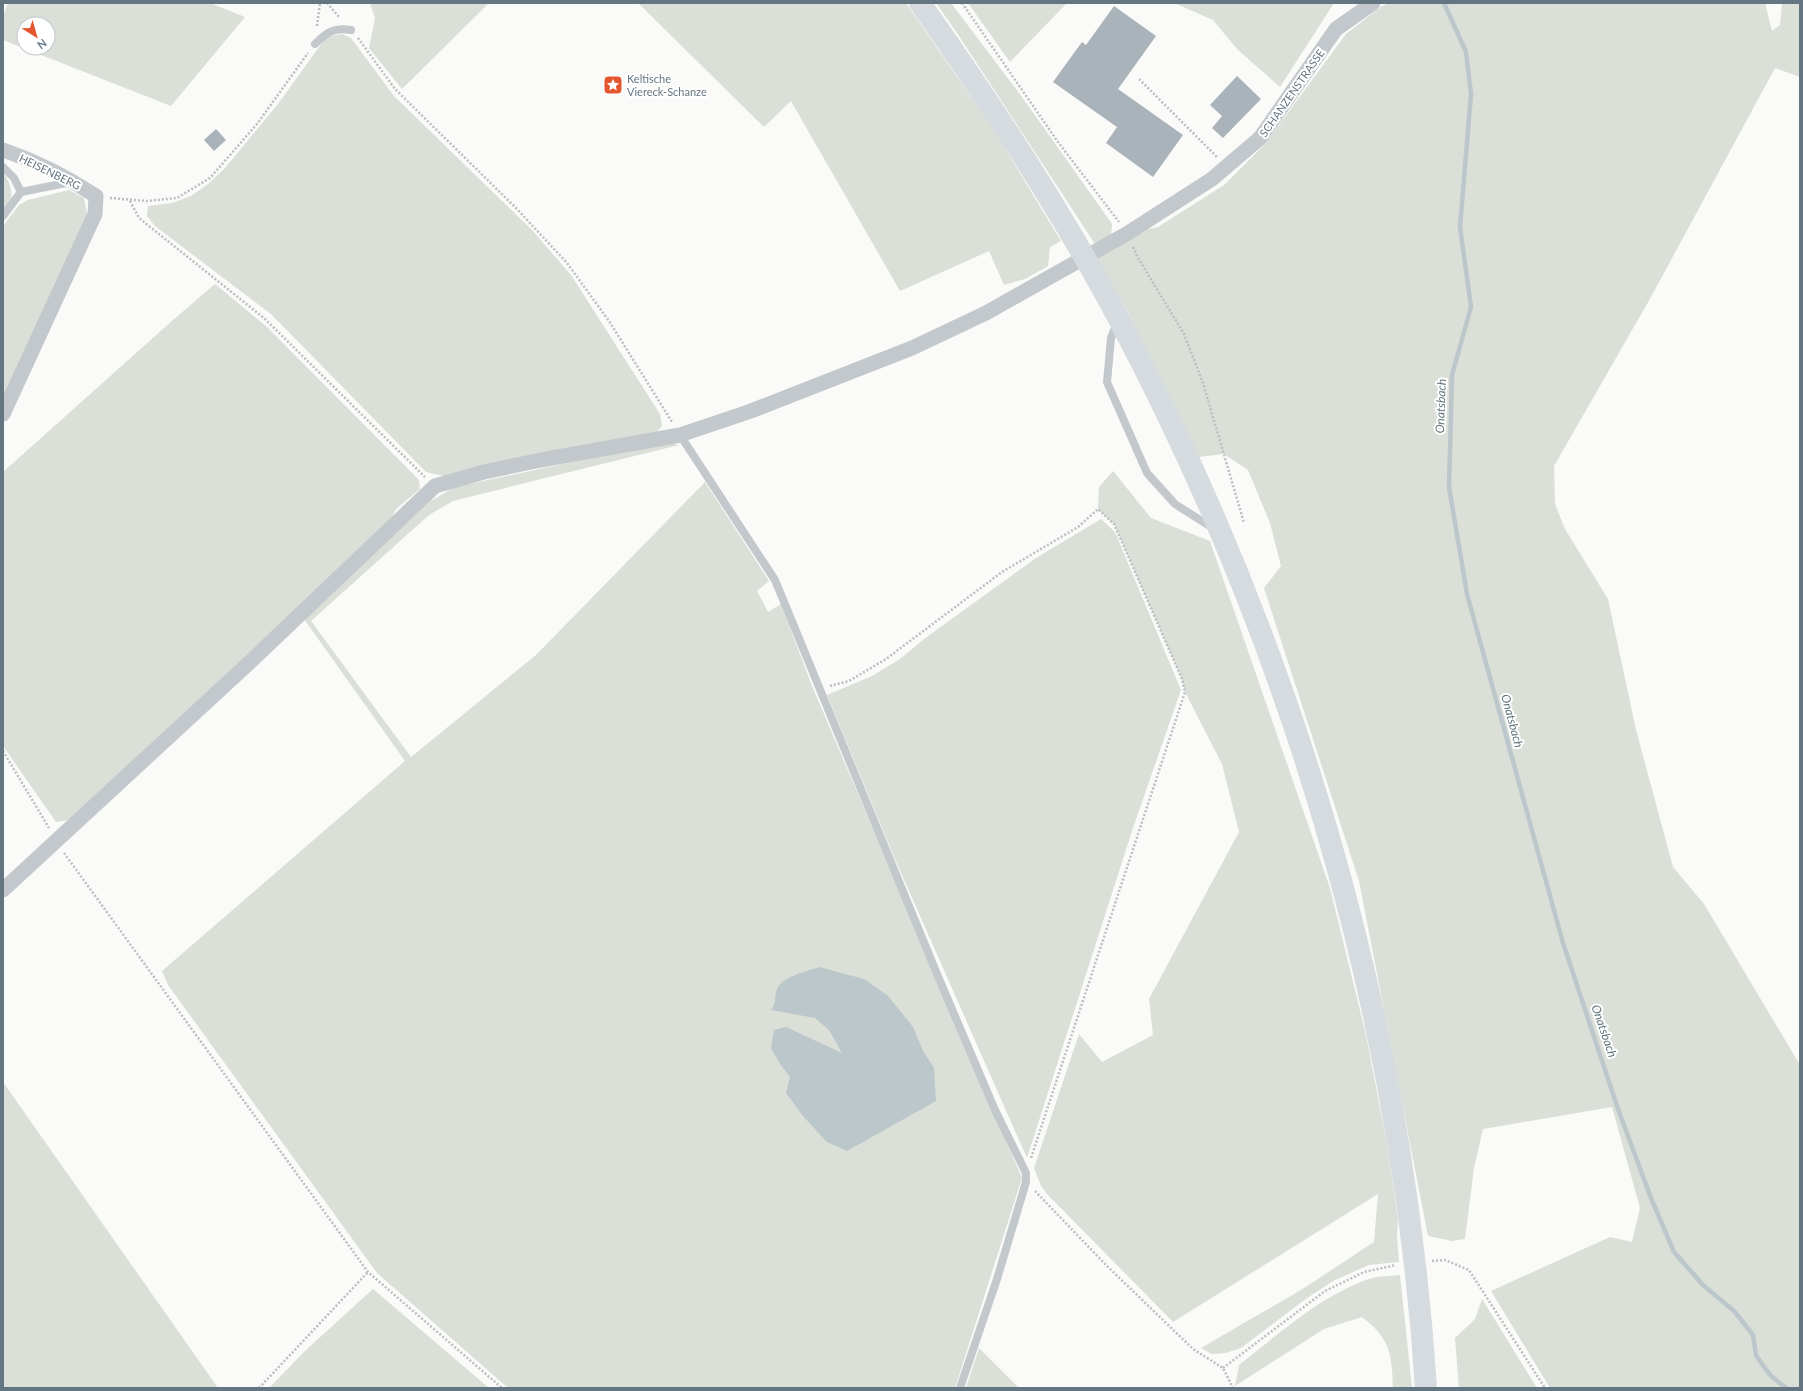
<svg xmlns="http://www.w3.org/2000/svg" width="1803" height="1391" viewBox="0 0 1803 1391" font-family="Lato,sans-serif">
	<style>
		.green { fill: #dadfd7; fill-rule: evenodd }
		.water { fill: #bbc7cb }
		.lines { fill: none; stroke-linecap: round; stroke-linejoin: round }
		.stream { stroke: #bbc7cb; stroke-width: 4.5 }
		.building { fill: #aab3b9 }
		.path { stroke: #bbbfc2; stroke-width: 2.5; stroke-dasharray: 2 2; stroke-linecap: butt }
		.lane { stroke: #c3c8cc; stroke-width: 8 }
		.street { stroke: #c3c8cc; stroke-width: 15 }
		.primary { stroke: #d6dbdf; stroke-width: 22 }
		.labels { text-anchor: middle; stroke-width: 4; stroke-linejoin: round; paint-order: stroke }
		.poi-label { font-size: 11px; fill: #657683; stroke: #fff; text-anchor: start }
		.street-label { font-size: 11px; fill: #657683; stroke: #fff }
		.water-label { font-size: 12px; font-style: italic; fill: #60757c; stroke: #fff }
	</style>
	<rect width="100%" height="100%" fill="#fafaf8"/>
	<g class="green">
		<path d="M8 3H210L245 17 171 106 3 40V17ZM24 24H48V48H24Z"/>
		<path d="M370 3H489L402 89 369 48 375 18Z"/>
		<path d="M638 3H906L992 127 1061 241 1050 247 1048 266 1025 279 1004 285 989 251 900 291 791 101 764 127Z"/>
		<path d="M936 3H951L1022 97 1112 224 1111 236 1095 244 957 33Z"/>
		<path d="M968 3H1067L1010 62Z"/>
		<path d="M1174 3H1334L1280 87 1237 49 1213 20Z"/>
		<path d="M1390 3H1765L1772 31 1780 25 1782 3H1800V77L1775 68 1651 297 1554 466 1555 504 1565 529 1608 599 1636 730 1673 867 1704 904 1800 1065V1388H1550L1491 1291 1610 1237 1632 1242 1640 1208 1612 1107 1483 1129 1474 1168 1465 1239 1452 1241 1428 1236 1359 881 1264 588 1281 566 1270 523 1248 470 1224 454 1198 457 1129 314 1095 254 1128 233 1158 227 1224 185 1264 145 1346 34 1382 6Z"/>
		<path d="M342 34 351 38 394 96 533 231 571 275 660 414 662 426 655 434 447 477 426 472 272 315 155 226 147 216 148 206 172 203 191 196 207 185 225 168 278 104 324 40 331 36Z"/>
		<path d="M3 173C9 179 13 192 11 200 9 204 5 207 3 211Z"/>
		<path d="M69 190 84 198 88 220 3 404V226L19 205 28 200Z"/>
		<path d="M215 284 267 327 419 480 420 489 396 509 389 523 69 820 56 822 3 746V472L173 320Z"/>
		<path d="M667 442 679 445 453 501 429 515 311 621 411 757 536 655 705 482 769 581 757 591 768 612 781 604 812 686 1022 1178 955 1388H508L377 1273 168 985 162 971 405 761 304 619 429 502 455 487Z"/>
		<path d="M1113 471 1151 518 1210 541 1330 888 1366 1035 1387 1144 1398 1220 1397 1237 1399 1262 1369 1265 1335 1280 1307 1298 1241 1348 1226 1353 1212 1354 1201 1348 1301 1290 1374 1242 1378 1194 1173 1322 1047 1194 1041 1186 1034 1168 1079 1034 1102 1062 1153 1035 1149 999 1239 832 1222 764 1185 692 1182 679 1114 524 1098 509 1099 487Z"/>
		<path d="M1101 519 1115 532 1181 690 1133 828 1027 1158 894 857 827 695 872 676 900 659 924 639 1036 558Z"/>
		<path d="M3 1082 218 1388H3Z"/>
		<path d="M1400 1275 1412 1388H1393C1392 1354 1390 1338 1362 1317L1324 1329 1235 1386 1239 1365C1279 1334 1320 1296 1369 1279 1378 1276 1390 1276 1400 1275Z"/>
		<path d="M373 1289 489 1388H269L306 1350Z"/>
		<path d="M1482 1299 1537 1388H1459L1455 1338 1475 1319Z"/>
		<path d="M979 1348 1019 1388H966Z"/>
	</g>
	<path class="water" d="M819 967 864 979 887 995 901 1012 913 1027 923 1051 934 1068 936 1101 847 1151 827 1142 803 1116 786 1093 790 1077 780 1064 771 1048 774 1030 786 1027 842 1053 829 1030 815 1018 771 1010C777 1001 774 1000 776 992 780 976 806 972 819 967Z"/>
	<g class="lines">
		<path class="stream" d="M1444 3 1466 52 1471 94 1460 227 1471 307 1452 375 1449 487 1467 594 1563 943 1618 1109 1651 1198 1674 1252 1703 1285 1734 1311 1753 1335 1756 1355 1762 1364 1771 1376 1786 1388"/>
	</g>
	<g class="building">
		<path d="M1114 6 1156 36 1118 89 1183 135 1153 177 1106 143 1117 127 1053 82 1082 42 1086 45Z"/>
		<path d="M1237 76 1261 99 1223 138 1212 128 1222 116 1210 105Z"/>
		<path d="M216 129 226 140 214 151 204 140Z"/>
	</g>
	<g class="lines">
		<g class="path">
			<path d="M327 3 340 18"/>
			<path d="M962 3 1058 142 1119 222"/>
			<path d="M317 26 320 3"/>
			<path d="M358 38 395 89 517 209 567 263 609 321 672 422"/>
			<path d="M1139 79 1217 157"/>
			<path d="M110 198 147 201 177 198 210 178 257 124 308 53"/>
			<path d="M130 201 139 218 264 318 425 477"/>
			<path d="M1133 247 1137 256 1184 334 1203 383 1244 523"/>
			<path d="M830 686 849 681 886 659 1002 572 1078 527 1098 509 1114 524 1182 679 1185 692 1031 1158"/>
			<path d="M3 751 49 828"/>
			<path d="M64 853 368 1272 502 1388"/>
			<path d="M1035 1191 1107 1266 1193 1349 1223 1368 1233 1388"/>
			<path d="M1432 1261 1445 1260 1469 1270 1545 1388"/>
			<path d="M1223 1368 1325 1291 1364 1272 1396 1265"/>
			<path d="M259 1388 368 1272"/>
		</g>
		<g class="lane">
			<path d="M315 44C327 32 334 27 351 30"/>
			<path d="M3 167 14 178 21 192"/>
			<path d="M3 216 21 192 71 182"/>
			<path d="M1117 323 1111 338 1107 382 1147 473 1175 504 1211 527"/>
			<path d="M680 435 775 580 937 974 995 1110 1026 1173V1182L997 1279 960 1388"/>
		</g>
		<g class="street">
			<path d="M3 150C36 161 67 177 96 196L95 214 3 414"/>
			<path d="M3 890 250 662 435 486 484 472 541 460 680 435 751 411 912 348 986 313 1128 233 1212 179 1260 138 1336 29 1373 3"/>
		</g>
		<path class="primary" d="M920 3C992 105 1061 210 1120 321 1294 649 1402 1017 1426 1388"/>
	</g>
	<defs>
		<g id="sight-square" transform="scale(1)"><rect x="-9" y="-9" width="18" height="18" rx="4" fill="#e4572e" stroke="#fff"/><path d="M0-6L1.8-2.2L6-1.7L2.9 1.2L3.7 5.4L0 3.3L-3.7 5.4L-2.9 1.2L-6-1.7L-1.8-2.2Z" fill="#fff"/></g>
	</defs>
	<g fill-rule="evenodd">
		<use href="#sight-square" x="613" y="85"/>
	</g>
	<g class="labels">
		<g class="poi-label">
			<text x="627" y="83">Keltische<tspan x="627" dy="13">Viereck-Schanze</tspan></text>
		</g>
		<g class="street-label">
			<text transform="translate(1292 93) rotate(-55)" y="4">SCHANZENSTRASSE</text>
			<text transform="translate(50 172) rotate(26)" y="4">HEISENBERG</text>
		</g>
		<g class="water-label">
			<text transform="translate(1441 406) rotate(-88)" y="4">Onatsbach</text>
			<text transform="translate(1512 721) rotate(75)" y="4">Onatsbach</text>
			<text transform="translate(1604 1031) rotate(71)" y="4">Onatsbach</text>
		</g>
	</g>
	<rect width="1803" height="1391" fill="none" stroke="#657683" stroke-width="8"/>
	<g transform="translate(36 36) rotate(143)"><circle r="19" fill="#ffffff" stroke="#c1c8cd"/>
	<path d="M0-3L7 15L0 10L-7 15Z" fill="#e4572e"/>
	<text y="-6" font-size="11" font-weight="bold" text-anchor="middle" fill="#657683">N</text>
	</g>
</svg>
